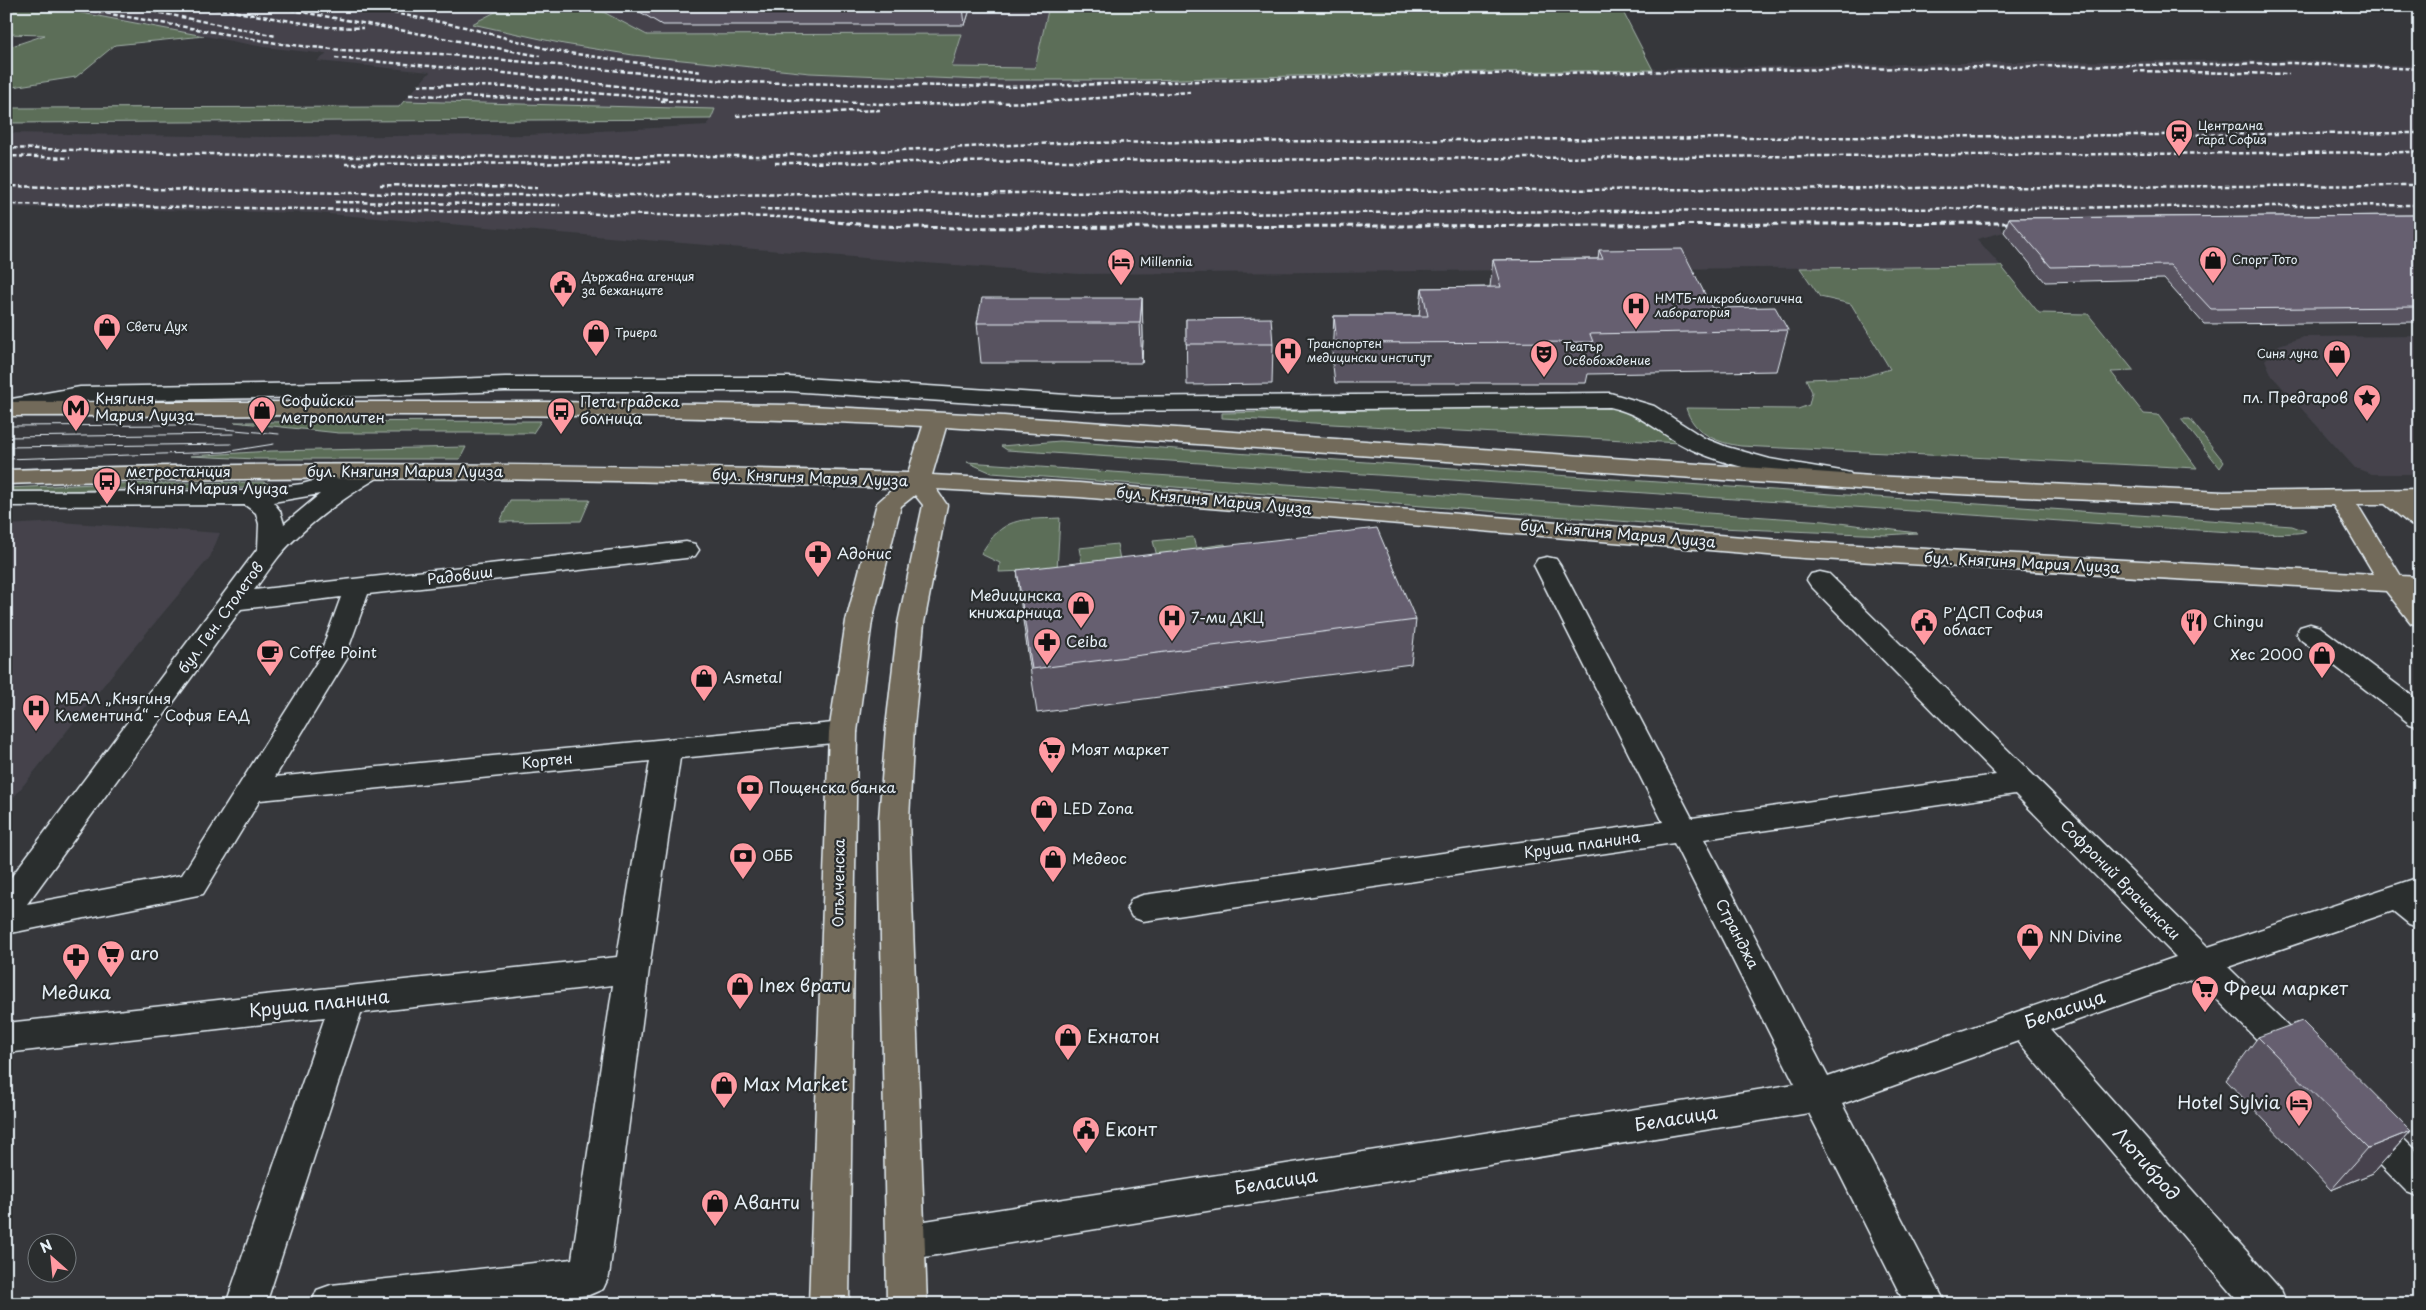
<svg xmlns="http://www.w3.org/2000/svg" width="2426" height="1310" viewBox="0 0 2426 1310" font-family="'Playpen Sans',sans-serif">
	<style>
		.built { fill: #44434b }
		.green { fill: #5c6e59; stroke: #a2b0a8 }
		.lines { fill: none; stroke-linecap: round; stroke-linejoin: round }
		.minor-casing { stroke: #e8f1f8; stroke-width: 3 }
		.major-casing { stroke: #e8f1f8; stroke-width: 3 }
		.minor { fill: #2a2d2e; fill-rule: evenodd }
		.major { fill: #726b5a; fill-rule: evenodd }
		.tram { stroke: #e8f1f8; stroke-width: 1 }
		.rail-far1 { stroke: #e8f1f8; stroke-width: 2.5; stroke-dasharray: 4.5 2.5; stroke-linecap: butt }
		.rail { stroke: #e8f1f8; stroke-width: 3; stroke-dasharray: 5.5 3; stroke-linecap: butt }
		.wall { fill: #585260; stroke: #e8f1f8 }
		.shaded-wall { fill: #47424e; stroke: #e8f1f8 }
		.building { fill: #665f70; stroke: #e8f1f8 }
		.labels { text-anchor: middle; stroke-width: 4.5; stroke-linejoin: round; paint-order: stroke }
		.far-poi-label { font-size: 12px; fill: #e8f1f8; stroke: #2a2d2e; text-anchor: start }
		.poi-label { font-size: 15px; fill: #e8f1f8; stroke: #2a2d2e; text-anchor: start }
		.street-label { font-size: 15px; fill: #e8f1f8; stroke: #2a2d2e }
		.near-poi-label { font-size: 18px; fill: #e8f1f8; stroke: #2a2d2e; text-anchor: start }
		.near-street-label { font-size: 18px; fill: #e8f1f8; stroke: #2a2d2e }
	</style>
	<rect width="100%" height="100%" fill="#36373b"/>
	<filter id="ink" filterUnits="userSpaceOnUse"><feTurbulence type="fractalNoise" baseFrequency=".02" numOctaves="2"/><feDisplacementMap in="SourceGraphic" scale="10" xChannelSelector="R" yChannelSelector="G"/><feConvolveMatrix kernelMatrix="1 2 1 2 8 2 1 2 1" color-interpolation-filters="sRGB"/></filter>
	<g filter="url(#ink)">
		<g class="built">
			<path d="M45 6H507L473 24 564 44 633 55 810 73 983 80H1145L1406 73 2018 62 2290 60 2420 66V223L1999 225 2004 232 1977 239 2001 266 1079 274 925 263 316 213 6 207V133L267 137 528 135 707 125 715 110 404 101 430 72 317 61 327 54 264 47Z"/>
			<path d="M592 6H1049L1035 68 952 67 962 34 647 35Z"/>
			<path d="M2420 336V474H2372L2355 468 2272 376 2265 360 2279 345 2303 337Z"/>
			<path d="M59 522 220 533 210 557 127 656 6 807V525Z"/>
		</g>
		<g class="green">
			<path d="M6 6H45L204 36 115 45 76 77 6 88V48L45 35 6 34Z"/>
			<path d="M507 6H592L647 35 962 34 952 67 1035 68 1049 6H1620L1653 70 1406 73 1145 80H983L810 73 633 55 564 44 472 24Z"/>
			<path d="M404 101 715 109 711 119 6 123V108L399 107Z"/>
			<path d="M2001 266 2039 313 2088 314 2134 371 2111 372 2144 414 2158 415 2197 468 1741 446C1717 443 1693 433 1686 408L1798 409 1809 405 1812 392 1806 379 1863 377 1890 369 1851 304 1820 297 1800 268Z"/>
			<path d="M1601 405 1625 409 1679 443 1222 418V413Z"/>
			<path d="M2181 419H2190L2224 462 2220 468Z"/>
			<path d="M541 421 533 433H339L234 422Z"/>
			<path d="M1060 441 2167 517 2292 526 2306 531C2299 538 2170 528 2150 527L1007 450 1001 446Z"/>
			<path d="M466 447 460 459H256L190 456 271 451Z"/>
			<path d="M967 462 1824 521 1917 533 1886 535 1696 527 992 473Z"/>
			<path d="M263 482 274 485 260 488 110 489 6 494V488L96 484Z"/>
			<path d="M510 500H590L581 521 500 522Z"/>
			<path d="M1060 518 1057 570 999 572 1000 563 981 554C1003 516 1019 520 1060 518Z"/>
			<path d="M1193 537 1196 548 1225 544 1231 565 1159 564 1153 541Z"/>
			<path d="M1117 544 1122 570 1084 574 1079 548Z"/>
		</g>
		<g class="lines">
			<g class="minor-casing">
				<g id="minor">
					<path d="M505 377H788L1098 397 1610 393 1654 406 1704 438 1727 447 1770 459 1841 471 1850 473 1853 478 1850 483 1841 485C1792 477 1741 471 1695 451 1663 438 1648 416 1610 407L1098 411 788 391H505L377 396 80 401 6 414V400L80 387 377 382Z"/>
					<path d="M370 465 379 467 382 472 379 477C346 496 303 527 279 556 270 567 263 579 254 590L686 542 695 544 699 550 695 556 686 558 368 594 346 655 348 657 275 777 843 722 853 725 857 732 853 739 843 742 680 758 649 969 609 1276 603 1289 589 1295 507 1304H311L317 1290 331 1285 572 1259 613 985 361 1013 266 1304H226L325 1017 6 1053V1023L617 957 650 761 260 800 203 894 6 934V884L258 548 259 524 256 513 245 505 6 506V492L248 491 302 484 343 473 349 474ZM320 494 284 524 280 511 273 502ZM341 597 322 649 324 651 182 875 27 904 241 609Z"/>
					<path d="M1547 557 1556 559 1560 565 1692 818 1996 775 1811 586 1807 580 1811 574 1820 572 1829 574 2208 947 2420 877V928L2409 924 2393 911 2228 967 2311 1048 2317 1059 2311 1070 2299 1074 2287 1070 2196 978 2050 1030 2281 1290 2287 1304H2241L2018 1041 1842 1104 1946 1304H1905L1809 1113 906 1260 892 1255 887 1242 892 1229 906 1224 1795 1084 1674 843 1143 921 1132 917 1127 908 1132 899 1143 895 1663 822 1534 565 1538 559ZM2015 794 2176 957 1828 1077 1704 839Z"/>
					<path d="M2310 624 2320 627 2420 702V727L2410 724 2300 639 2296 633 2300 627Z"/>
					<path d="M2366 1110 2379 1115 2420 1155V1197L2407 1192 2353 1137 2348 1126 2353 1115Z"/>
				</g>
			</g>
			<g class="major-casing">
				<path id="major" d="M6 402H549L793 405 1004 416 1872 476 2224 492 2420 489V503H2415L2420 507V528L2411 525 2385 504H2357L2401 576 2420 577V593H2415L2420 599V626L2411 623 2386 591 1803 558 1079 497 936 489 947 505 924 623 914 727 909 819 927 1304H887L879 819 886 727 898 623 923 505 915 495 901 506 872 621 857 732 849 1304H809L829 732 846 621 877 503 894 488C598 479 302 474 6 484V470C307 460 608 464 908 473L923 426C618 410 312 416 6 416ZM946 427 1872 490 2224 506 2333 505 2374 574 1803 542 1079 483 932 475Z"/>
			</g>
			<use href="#minor" class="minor"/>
			<use href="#major" class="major"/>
			<g class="tram">
				<path d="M6 426 180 425 279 434"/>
				<path d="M6 437 234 434"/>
				<path d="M6 447 231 444"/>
				<path d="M6 459 224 452 274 444"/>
			</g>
			<g class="rail-far1">
				<path d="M65 6 282 44 342 50 440 54 737 82 1005 87 1397 75 2291 63 2420 69"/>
				<path d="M126 6 276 36"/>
				<path d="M201 6 327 27 363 28"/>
				<path d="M270 6 540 56"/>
				<path d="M359 6 465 27 555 51 702 72"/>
				<path d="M335 58 488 71 703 96 903 105 1038 102 1190 92"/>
				<path d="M2134 71 2289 74"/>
				<path d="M418 85 517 87 668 99"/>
				<path d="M409 95 598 100"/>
				<path d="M661 101 698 102"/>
				<path d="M736 116 880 110"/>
				<path d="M6 148 312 157 764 156 1058 143 2420 133"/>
				<path d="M6 156 70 158"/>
				<path d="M775 163 2420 152"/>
				<path d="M345 164 670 163"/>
				<path d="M380 185 537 188"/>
				<path d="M6 186 448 195H683L2420 185"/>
				<path d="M335 202 560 205"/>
				<path d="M6 204 781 217 817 220"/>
				<path d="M760 209 1075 215 2420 205"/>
			</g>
			<path class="rail" d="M804 219 878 226 955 228 2020 223"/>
		</g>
		<g class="wall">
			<path d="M630 6H971L965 25H662Z"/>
			<path d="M2420 215V322L2204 324 2164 279 2045 282 2004 232 2009 218Z"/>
			<path d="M1599 250 1712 308 1788 330 1777 371 1588 374 1586 383H1335L1332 357 1334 316H1419L1422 288 1490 287 1493 260 1598 259Z"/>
			<path d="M1142 298 1143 338 1142 363H981L977 323Z"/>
			<path d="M1186 319 1273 344 1272 384 1187 385Z"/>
			<path d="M1017 570 1416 620 1411 664 1037 713 1022 614Z"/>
			<path d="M2258 1037 2411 1131 2373 1173 2331 1190 2226 1080Z"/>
		</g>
		<g class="shaded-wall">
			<path d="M964 6H971L965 25 963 7Z"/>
			<path d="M1142 298 1143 338 1142 363 1140 323Z"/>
			<path d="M2411 1131 2373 1173 2331 1190 2368 1148Z"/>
		</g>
		<g class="building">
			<path d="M657 6H964L963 7Z"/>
			<path d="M2420 215V307L2211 309 2170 265 2051 267 2009 218Z"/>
			<path d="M1682 249 1712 308 1775 307 1788 330 1590 334 1593 342 1337 343 1334 316H1428L1422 288 1501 287 1493 260 1603 259 1599 250Z"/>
			<path d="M982 298H1142L1140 323H977Z"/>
			<path d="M1271 318 1273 344H1186V319Z"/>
			<path d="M1377 528 1416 620 1032 669 1017 570Z"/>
			<path d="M2302 1021 2411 1131 2368 1148 2258 1037Z"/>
		</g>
	</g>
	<defs>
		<g id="station-pin" transform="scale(1.4375)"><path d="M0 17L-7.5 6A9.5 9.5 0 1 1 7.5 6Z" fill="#ff9aa2" stroke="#2a2d2e"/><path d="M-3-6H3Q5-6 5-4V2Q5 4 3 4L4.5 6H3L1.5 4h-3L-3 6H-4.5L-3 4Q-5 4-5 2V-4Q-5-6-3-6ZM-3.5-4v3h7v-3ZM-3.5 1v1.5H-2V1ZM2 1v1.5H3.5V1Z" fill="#111"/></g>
		<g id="shop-pin" transform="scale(1.4375)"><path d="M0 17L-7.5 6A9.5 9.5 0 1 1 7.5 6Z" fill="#ff9aa2" stroke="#2a2d2e"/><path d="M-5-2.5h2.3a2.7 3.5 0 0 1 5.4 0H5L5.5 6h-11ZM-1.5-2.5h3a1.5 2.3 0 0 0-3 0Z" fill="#111"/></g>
		<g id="hotel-pin" transform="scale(1.4375)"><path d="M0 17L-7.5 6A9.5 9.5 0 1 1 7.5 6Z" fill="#ff9aa2" stroke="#2a2d2e"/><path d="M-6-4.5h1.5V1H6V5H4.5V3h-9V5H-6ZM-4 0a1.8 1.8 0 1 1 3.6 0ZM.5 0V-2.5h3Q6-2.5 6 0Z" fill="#111"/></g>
		<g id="civic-pin" transform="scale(1.4375)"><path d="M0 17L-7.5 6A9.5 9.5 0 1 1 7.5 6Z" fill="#ff9aa2" stroke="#2a2d2e"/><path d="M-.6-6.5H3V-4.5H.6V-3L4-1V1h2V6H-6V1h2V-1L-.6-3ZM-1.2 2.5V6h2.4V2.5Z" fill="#111"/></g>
		<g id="hospital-pin" transform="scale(1.4375)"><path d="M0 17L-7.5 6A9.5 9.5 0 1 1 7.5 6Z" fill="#ff9aa2" stroke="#2a2d2e"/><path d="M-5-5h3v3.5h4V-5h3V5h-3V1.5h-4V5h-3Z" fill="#111"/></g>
		<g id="theatre-pin" transform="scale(1.4375)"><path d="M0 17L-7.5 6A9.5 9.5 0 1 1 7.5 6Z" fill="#ff9aa2" stroke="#2a2d2e"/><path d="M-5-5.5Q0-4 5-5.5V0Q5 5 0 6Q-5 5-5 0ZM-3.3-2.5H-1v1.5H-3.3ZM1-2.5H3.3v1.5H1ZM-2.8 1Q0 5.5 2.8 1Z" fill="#111"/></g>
		<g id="sight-pin" transform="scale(1.4375)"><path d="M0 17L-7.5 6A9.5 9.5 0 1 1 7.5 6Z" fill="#ff9aa2" stroke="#2a2d2e"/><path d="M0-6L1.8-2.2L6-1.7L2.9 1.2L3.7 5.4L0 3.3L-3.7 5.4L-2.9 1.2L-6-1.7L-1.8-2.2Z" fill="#111"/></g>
		<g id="metro-pin" transform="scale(1.4375)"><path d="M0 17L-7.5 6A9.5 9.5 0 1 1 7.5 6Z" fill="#ff9aa2" stroke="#2a2d2e"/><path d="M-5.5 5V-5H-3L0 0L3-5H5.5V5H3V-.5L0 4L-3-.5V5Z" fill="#111"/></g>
		<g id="bus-pin" transform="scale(1.4375)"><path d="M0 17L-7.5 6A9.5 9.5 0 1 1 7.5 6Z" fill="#ff9aa2" stroke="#2a2d2e"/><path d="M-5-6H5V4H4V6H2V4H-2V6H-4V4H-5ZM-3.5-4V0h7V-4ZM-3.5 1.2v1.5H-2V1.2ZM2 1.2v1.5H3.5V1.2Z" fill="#111"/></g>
		<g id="pharmacy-pin" transform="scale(1.4375)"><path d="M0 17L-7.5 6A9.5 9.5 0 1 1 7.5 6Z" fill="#ff9aa2" stroke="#2a2d2e"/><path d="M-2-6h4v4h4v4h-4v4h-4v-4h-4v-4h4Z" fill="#111"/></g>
		<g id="restaurant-pin" transform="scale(1.4375)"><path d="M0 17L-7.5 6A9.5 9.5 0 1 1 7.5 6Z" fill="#ff9aa2" stroke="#2a2d2e"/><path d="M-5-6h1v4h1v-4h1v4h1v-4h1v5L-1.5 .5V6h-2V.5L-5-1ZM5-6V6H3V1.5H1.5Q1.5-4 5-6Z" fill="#111"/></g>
		<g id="cafe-pin" transform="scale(1.4375)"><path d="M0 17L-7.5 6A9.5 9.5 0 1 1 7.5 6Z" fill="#ff9aa2" stroke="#2a2d2e"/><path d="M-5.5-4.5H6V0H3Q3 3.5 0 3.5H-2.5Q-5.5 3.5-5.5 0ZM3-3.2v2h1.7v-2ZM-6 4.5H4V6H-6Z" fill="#111"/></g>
		<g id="supermarket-pin" transform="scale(1.4375)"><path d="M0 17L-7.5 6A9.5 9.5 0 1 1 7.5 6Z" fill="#ff9aa2" stroke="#2a2d2e"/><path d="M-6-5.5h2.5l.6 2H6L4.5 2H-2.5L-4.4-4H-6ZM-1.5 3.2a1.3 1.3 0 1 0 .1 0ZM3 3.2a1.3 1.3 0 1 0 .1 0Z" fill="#111"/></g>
		<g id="bank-pin" transform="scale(1.4375)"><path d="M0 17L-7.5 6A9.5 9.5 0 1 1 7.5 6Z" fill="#ff9aa2" stroke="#2a2d2e"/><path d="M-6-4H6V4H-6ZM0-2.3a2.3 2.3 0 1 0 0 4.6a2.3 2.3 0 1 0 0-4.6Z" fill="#111"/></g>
	</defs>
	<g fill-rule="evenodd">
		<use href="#station-pin" x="2179" y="133"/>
		<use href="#shop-pin" x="2213" y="260"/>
		<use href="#hotel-pin" x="1121" y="262"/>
		<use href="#civic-pin" x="563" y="284"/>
		<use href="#hospital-pin" x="1636" y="306"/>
		<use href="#shop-pin" x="107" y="327"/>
		<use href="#shop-pin" x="596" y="333"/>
		<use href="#hospital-pin" x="1288" y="351"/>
		<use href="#theatre-pin" x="1544" y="354"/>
		<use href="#shop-pin" x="2337" y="354"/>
		<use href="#sight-pin" x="2367" y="398"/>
		<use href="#metro-pin" x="76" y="408"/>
		<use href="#shop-pin" x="262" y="410"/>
		<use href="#bus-pin" x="561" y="411"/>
		<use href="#bus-pin" x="107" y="481"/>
		<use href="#pharmacy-pin" x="818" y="554"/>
		<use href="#shop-pin" x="1081" y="605"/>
		<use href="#hospital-pin" x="1172" y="618"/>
		<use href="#civic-pin" x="1924" y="622"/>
		<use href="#restaurant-pin" x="2194" y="622"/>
		<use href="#pharmacy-pin" x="1047" y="642"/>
		<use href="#cafe-pin" x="270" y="653"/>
		<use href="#shop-pin" x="2322" y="655"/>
		<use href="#shop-pin" x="704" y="678"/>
		<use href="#hospital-pin" x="36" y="708"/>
		<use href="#supermarket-pin" x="1052" y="750"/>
		<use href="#bank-pin" x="750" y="788"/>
		<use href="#shop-pin" x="1044" y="809"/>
		<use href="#bank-pin" x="743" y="856"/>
		<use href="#shop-pin" x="1053" y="859"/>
		<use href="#shop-pin" x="2030" y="937"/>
		<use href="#supermarket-pin" x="111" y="954"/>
		<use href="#pharmacy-pin" x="76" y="957"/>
		<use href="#shop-pin" x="740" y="986"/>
		<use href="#supermarket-pin" x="2205" y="989"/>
		<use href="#shop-pin" x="1068" y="1037"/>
		<use href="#shop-pin" x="724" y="1085"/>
		<use href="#hotel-pin" x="2299" y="1103"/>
		<use href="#civic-pin" x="1086" y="1130"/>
		<use href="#shop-pin" x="715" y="1203"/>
	</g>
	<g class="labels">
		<g class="far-poi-label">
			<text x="2198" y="130">Централна<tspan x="2198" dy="14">гара София</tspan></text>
			<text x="2232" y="264">Спорт Тото</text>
			<text x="1140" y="266">Millennia</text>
			<text x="582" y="281">Държавна агенция<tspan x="582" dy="14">за бежанците</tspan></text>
			<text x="1655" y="303">НМТБ-микробиологична<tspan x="1655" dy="14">лаборатория</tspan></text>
			<text x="126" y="331">Свети Дух</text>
			<text x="615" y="337">Триера</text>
			<text x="1307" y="348">Транспортен<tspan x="1307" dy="14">медицински институт</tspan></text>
			<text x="1563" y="351">Театър<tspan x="1563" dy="14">Освобождение</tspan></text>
			<text x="2318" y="358" text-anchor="end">Синя луна</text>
		</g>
		<g class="poi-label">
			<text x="2348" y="403" text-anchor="end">пл. Предгаров</text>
			<text x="95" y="404">Княгиня<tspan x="95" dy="17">Мария Луиза</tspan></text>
			<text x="281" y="406">Софийски<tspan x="281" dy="17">метрополитен</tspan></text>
			<text x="580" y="407">Пета градска<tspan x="580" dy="17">болница</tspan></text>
			<text x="126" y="477">метростанция<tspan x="126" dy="17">Княгиня Мария Луиза</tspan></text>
			<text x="837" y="559">Адонис</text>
			<text x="1062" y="601" text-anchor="end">Медицинска<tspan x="1062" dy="17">книжарница</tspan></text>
			<text x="1943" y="618">Р'ДСП София<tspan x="1943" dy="17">област</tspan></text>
			<text x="1191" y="623">7-ми ДКЦ</text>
			<text x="2213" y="627">Chingu</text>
			<text x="1066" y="647">Ceiba</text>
			<text x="289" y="658">Coffee Point</text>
			<text x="2303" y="660" text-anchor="end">Хес 2000</text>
			<text x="723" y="683">Asmetal</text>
			<text x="55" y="704">МБАЛ „Княгиня<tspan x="55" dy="17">Клементина“ - София ЕАД</tspan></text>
			<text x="1071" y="755">Моят маркет</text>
			<text x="769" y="793">Пощенска банка</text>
			<text x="1063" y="814">LED Zona</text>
			<text x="762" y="861">ОББ</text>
			<text x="1072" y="864">Медеос</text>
			<text x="2049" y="942">NN Divine</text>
		</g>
		<g class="street-label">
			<text x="405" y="477">бул. Княгиня Мария Луиза</text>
			<text transform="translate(810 478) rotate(2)" y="5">бул. Княгиня Мария Луиза</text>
			<text transform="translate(1214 501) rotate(5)" y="5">бул. Княгиня Мария Луиза</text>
			<text transform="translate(1618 534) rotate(5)" y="5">бул. Княгиня Мария Луиза</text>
			<text transform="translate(2022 563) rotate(3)" y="5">бул. Княгиня Мария Луиза</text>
			<text transform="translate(460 576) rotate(-7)" y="5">Радовиш</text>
			<text transform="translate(221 618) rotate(-54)" y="5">бул. Ген. Столетов</text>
			<text transform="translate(547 761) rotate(-6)" y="5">Кортен</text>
			<text transform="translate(1582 845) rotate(-8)" y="5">Круша планина</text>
			<text transform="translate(2120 880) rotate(45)" y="5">Софроний Врачански</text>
			<text transform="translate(839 883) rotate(-89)" y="5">Опълченска</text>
			<text transform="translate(1737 934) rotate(63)" y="5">Странджа</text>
		</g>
		<g class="near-poi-label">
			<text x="130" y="960">aro</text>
			<text x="759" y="992">Inex врати</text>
			<text x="2224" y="995">Фреш маркет</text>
			<text x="76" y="999" text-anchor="middle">Медика</text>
			<text x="1087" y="1043">Ехнатон</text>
			<text x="743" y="1091">Max Market</text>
			<text x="2280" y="1109" text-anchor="end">Hotel Sylvia</text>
			<text x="1105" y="1136">Еконт</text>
			<text x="734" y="1209">Аванти</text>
		</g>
		<g class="near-street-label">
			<text transform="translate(319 1004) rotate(-6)" y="6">Круша планина</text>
			<text transform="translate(2065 1010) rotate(-19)" y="6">Беласица</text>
			<text transform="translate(1676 1119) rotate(-9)" y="6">Беласица</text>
			<text transform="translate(2146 1164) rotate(49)" y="6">Лютиброд</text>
			<text transform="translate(1276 1182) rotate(-9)" y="6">Беласица</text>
		</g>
	</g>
	<rect width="2426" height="1310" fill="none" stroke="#2a2d2e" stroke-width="25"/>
	<rect x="12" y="12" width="2401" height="1285" fill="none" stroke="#e8f1f8" stroke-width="2" filter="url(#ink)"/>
	<g transform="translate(52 1258) rotate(333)"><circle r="24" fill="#2a2d2e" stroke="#767b7f"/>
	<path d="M0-4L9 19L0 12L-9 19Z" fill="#ff9aa2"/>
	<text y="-8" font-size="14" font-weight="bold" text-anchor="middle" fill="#e8f1f8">N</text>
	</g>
</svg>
